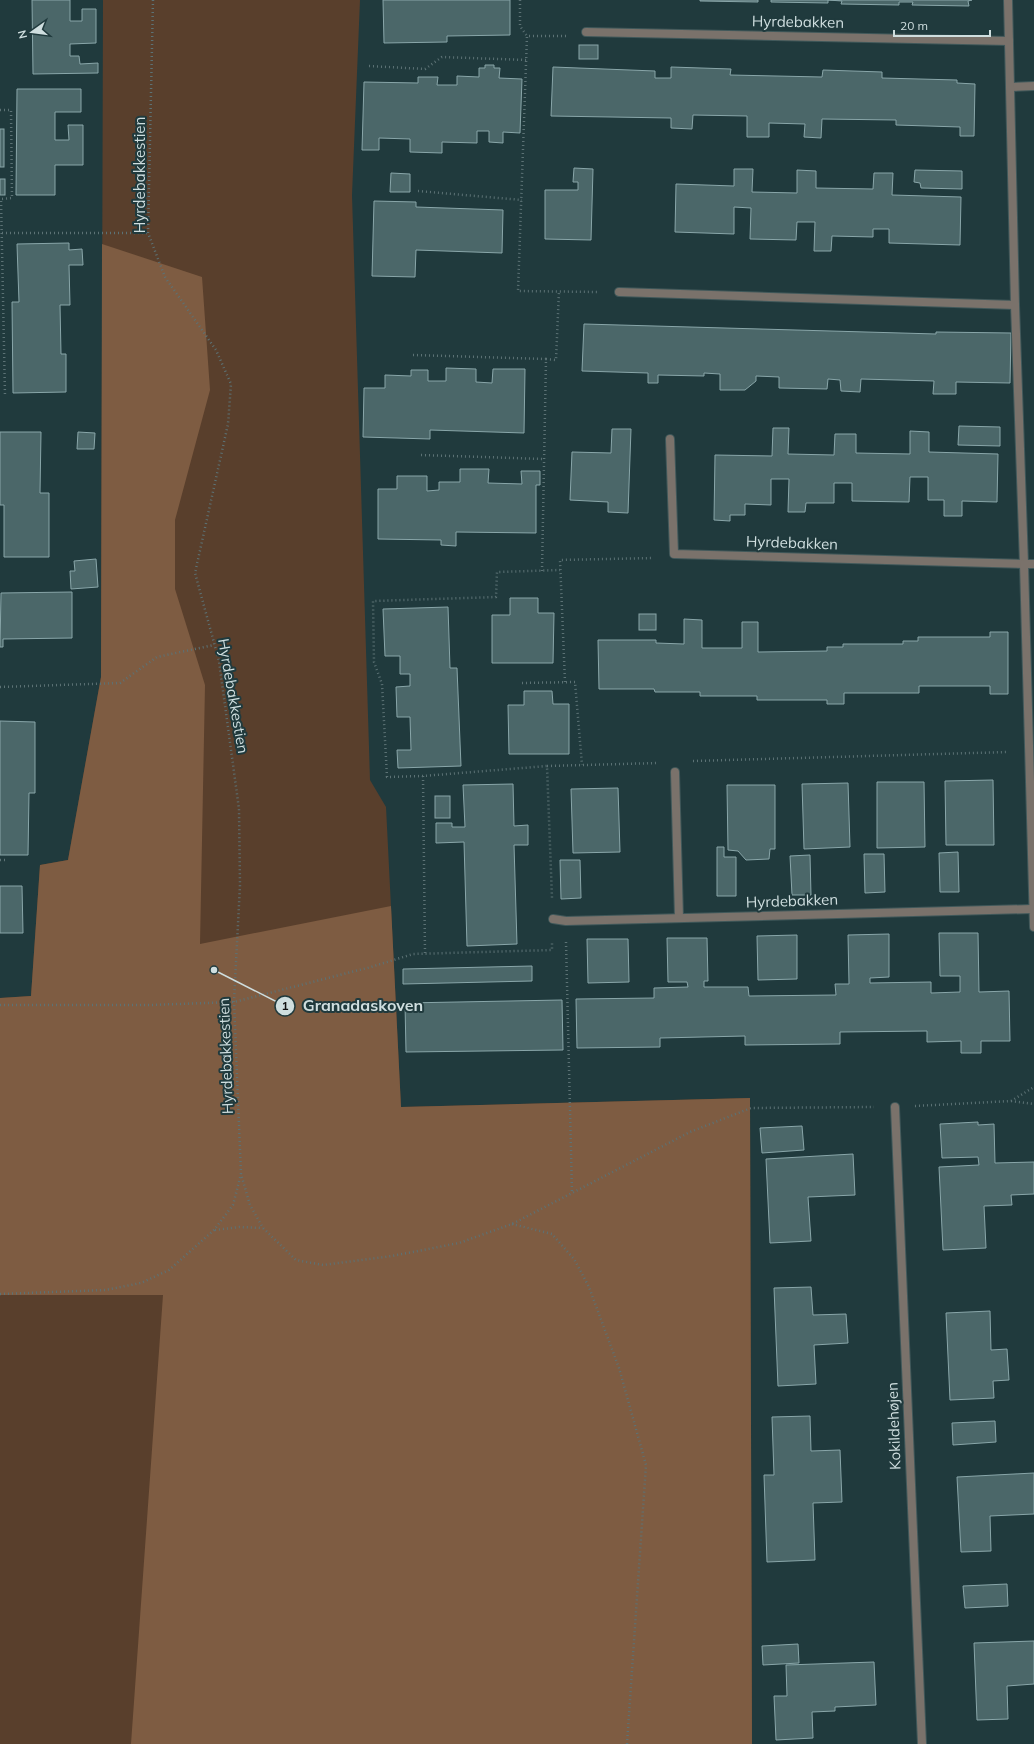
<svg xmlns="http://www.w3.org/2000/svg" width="1034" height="1744" viewBox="0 0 1034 1744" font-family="Mulish,sans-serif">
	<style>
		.green { fill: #593f2c }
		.forest { fill: #7e5c42 }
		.building { fill: #4b6769; stroke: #89a6a9 }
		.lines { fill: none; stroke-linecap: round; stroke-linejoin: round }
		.service-casing { stroke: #40585a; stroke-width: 10 }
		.minor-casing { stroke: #40585a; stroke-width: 10 }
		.path { stroke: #5c7275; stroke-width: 2.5; stroke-dasharray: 1 3; stroke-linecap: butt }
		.service { stroke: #7a726b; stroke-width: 8 }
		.minor { stroke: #7a726b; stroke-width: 8 }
		.labels { text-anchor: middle; stroke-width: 4; stroke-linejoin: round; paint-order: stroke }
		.street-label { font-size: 15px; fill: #cfdedf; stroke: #203a3d }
		.leader { fill: none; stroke: #cfdedf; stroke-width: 1.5 }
		.callout-dot { fill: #cfdedf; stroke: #203a3d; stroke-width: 1.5 }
		.mark-label { font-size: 12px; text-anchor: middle; font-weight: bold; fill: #111 }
		.callout-label { font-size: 16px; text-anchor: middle; font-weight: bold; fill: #cfdedf; stroke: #203a3d; stroke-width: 4; stroke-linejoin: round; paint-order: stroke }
	</style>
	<rect width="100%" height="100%" fill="#203a3d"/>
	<path class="green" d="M103 0H360L352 195 370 780 386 807 401 1107 750 1098 752 1744H0V998L31 996 40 865 68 860 101 677Z"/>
	<path class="forest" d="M102 244 202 277 210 390 175 520V589L205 685 200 944 391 906 401 1107 750 1098 752 1744H131L163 1295H0V998L31 996 40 865 68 860 101 677Z"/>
	<g class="building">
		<path d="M32 0H70V21H82V9H96V43L70 44V56H79L80 64 98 63V73L33 74Z"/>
		<path d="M383 0H510V35L447 36V42L384 43Z"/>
		<path d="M700 0H758V2L700 1Z"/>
		<path d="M771 0H972L968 1 969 6 912 5 913 2H899V5L841 4 842 1 828 0V3L771 2Z"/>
		<rect x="579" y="45" width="19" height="14"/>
		<path d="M485 65H494V68H500L499 78 522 79 520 133 503 132V143L489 142V131H477V143L442 142V153L410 152V139L379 138V150H362L364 82 418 83V77H438L437 85H457V76L479 77V68H485Z"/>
		<path d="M553 67 655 71V78H671V67L731 69 730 75 822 77 823 70 882 72V78L957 80V83L975 84 974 136H960V127L896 125V120L822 119 821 138 804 137 805 124 769 123V137H747V116L693 115 692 129 671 128V118L551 116Z"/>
		<path d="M17 89H81V112H55V140H69L68 125H83V165H55V195H16Z"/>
		<rect x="0" y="129" width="4" height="38"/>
		<path d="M574 168 593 169 591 240 545 239V190H578V182H573Z"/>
		<path d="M734 169H753L752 192 797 193V170L816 171V188L873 189 874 173H893L892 195 961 197 960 245 889 243V229H873V237L832 236 831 251H814L815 222H797L796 240 750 239 751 208 734 207V234L675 232 676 184 734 186Z"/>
		<path d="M915 170 962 171V189L921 188 920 183 914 182Z"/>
		<path d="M391 173 410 174V192H390Z"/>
		<rect x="0" y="179" width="5" height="16"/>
		<path d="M374 201 416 202V207L503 210 502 253 416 250 415 277 372 276Z"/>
		<path d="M69 243V250L82 249 83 265H69L70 305H60L61 354H66V392L13 393 12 302H19L17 244Z"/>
		<path d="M584 324 936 334V332L1011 333 1010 383 956 382V394H933L934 381 861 379 860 392 841 391 840 380 828 379 827 389 779 388V377L756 376V381L745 390H720V374L704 373V376L658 375V383H648V373L582 371Z"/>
		<path d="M446 368 476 369V382L492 383 493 369H525L524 433 430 430V439L363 437 364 388H385V375L411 376V370H428V381H446Z"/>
		<path d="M959 426 1000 427V446L958 445Z"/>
		<path d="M773 428H789L788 454 834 455 835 434H856V453L910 454V431L929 432V452L998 454 997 502 962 501V516H944V500H928V477H910L909 502 852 501V483H834V503H806L805 512H788L789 479H771V505L745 504V515H730V521L714 520 715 455 772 456Z"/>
		<path d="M612 429H631L628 513 608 512V502L570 500 572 452 611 453Z"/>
		<path d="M0 432H41L40 493H49V557H4V505H0Z"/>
		<path d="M78 432 95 433 94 449H77Z"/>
		<path d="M460 469H489L488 483 522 484 521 471H540V485H536V533L456 532V546L441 545V540L378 539V489H397V476H427V491L439 490V482H460Z"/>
		<path d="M96 559 98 587 71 589 70 571H75L74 561Z"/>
		<path d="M72 592V638L3 639V647H0L1 593Z"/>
		<path d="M510 598H538V613H554L553 663H492V615H510Z"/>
		<path d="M448 607 450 668H457L461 766 398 768 397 750H411L410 717H397L396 687 410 686V674H400V656H385L383 609Z"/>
		<rect x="639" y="614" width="17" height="16"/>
		<path d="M684 619 702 620V648H742V622H758V652L827 651V647H843V644H903V641H918V637H990V632H1008V694H990V686H919V693H844V704H827V700H757V696H700V692H655L654 689H599L598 640H656V643L684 644Z"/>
		<path d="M524 691H552L553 704H569V754H509L508 705H524Z"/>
		<path d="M0 721 35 722V793H29L28 855H0Z"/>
		<path d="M993 780 994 845H946L945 781Z"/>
		<path d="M877 782H924L925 847 877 848Z"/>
		<path d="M848 783 850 847 804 849 802 784Z"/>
		<path d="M513 784 514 826 528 825V845H514L517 944 467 946 464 842 436 843V823H452V827H465L463 785Z"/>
		<path d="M727 785H775V849H770L769 859 746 860 738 851 728 850Z"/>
		<path d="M618 788 620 852 573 853 571 789Z"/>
		<rect x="435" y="796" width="15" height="22"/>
		<path d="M717 847H724V857H736V896H717Z"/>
		<path d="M958 852 959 892H940L939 853Z"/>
		<path d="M864 854H884L885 892 865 893Z"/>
		<path d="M810 855 811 895H792L790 856Z"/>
		<path d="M560 860H580L581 898 561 899Z"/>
		<path d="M0 886H22L23 933H0Z"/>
		<path d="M939 933H978L979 992 1009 991 1010 1041H981V1053H961V1041L927 1042V1031L840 1032V1044L745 1045V1036L660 1038V1047L577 1048 576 999 654 998V988L688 987 687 982H668L667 938H707L708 981H704V987H748L749 996 836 995 835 984H849L848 935 889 934V977L870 978V983L931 982V993L960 992V976H940Z"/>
		<path d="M797 935V979L758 980 757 936Z"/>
		<path d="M587 939H628L629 982 588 983Z"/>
		<path d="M532 966V981L403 984V969Z"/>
		<path d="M562 1000 563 1050 406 1052 405 1003Z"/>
		<path d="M978 1122V1125L994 1124 995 1163 1034 1162V1194L1011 1195 1012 1205 984 1206 986 1248 943 1250 939 1167 979 1165 978 1157 942 1158 940 1124Z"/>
		<path d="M802 1126 804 1150 762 1153 760 1128Z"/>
		<path d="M853 1154 855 1195 808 1197 811 1241 770 1243 766 1159Z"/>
		<path d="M811 1287 813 1315 846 1314 848 1343 814 1345 816 1384 778 1386 774 1288Z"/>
		<path d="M990 1311 991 1350 1007 1349 1009 1380 993 1381 994 1398 950 1400 946 1313Z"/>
		<path d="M810 1416 811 1451 840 1450 842 1502 813 1503 815 1560 767 1562 764 1475H774L772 1417Z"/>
		<path d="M995 1421 996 1442 953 1445 952 1423Z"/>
		<path d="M1034 1473V1514L990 1516 991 1551 961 1552 957 1477Z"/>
		<path d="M1007 1584 1008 1606 965 1608 963 1586Z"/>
		<path d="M1034 1641V1684L1007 1686 1008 1719 977 1720 974 1643Z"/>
		<path d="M798 1644 799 1663 763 1665 762 1646Z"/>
		<path d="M874 1662 876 1705 835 1707V1711L812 1712 813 1738 776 1740 774 1696H787L786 1665Z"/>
	</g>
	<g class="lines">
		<g class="service-casing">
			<path id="service" d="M675 772 679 918"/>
		</g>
		<g class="minor-casing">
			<g id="minor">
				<path d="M586 32 1009 41"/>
				<path d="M1010 87 1034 86"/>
				<path d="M619 292 1015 305"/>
				<path d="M670 439 674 554 1024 564 1015 305 1008 0"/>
				<path d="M1034 564H1024L1034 927"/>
				<path d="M553 919 566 921 1032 909"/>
				<path d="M895 1107 922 1744"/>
			</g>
		</g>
		<g class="path">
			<path d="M153 0 148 233 165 277 216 350 231 384 228 424 195 573 219 661 239 809 240 885 234 1002 241 1174 250 1205 263 1228 296 1260 323 1265 392 1256 459 1243 512 1224 690 1132 751 1108 874 1107"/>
			<path d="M520 0V26L527 36"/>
			<path d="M566 36H527L518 291 598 292"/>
			<path d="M369 66 425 69 442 57 527 60"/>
			<path d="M0 110H11L12 198 1 199 5 396"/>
			<path d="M418 191 522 200"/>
			<path d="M2 233H148"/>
			<path d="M413 355 546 359"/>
			<path d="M421 455 544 459"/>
			<path d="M542 571 546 359 556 360 559 291"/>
			<path d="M565 682 560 560 653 558"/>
			<path d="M522 683 575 682 582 765"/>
			<path d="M0 687 120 683 157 657 214 645"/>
			<path d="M693 761 1008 752"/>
			<path d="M547 766 658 763"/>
			<path d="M423 776 387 777 382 684 374 662 373 601 496 597 497 572 560 570"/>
			<path d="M0 860H8"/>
			<path d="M566 942 572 1193"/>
			<path d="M425 953 423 776 547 766 552 898"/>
			<path d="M0 1005H150L234 1002 371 967 413 954 552 950V941"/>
			<path d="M1011 1101 1034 1104"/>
			<path d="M915 1106 1011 1101 1034 1087"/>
			<path d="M512 1224 552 1234 574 1259 589 1287 619 1368 646 1465 627 1744"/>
			<path d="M215 1230 239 1227 263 1228"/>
			<path d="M0 1294 105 1290 141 1283 169 1270 214 1230 233 1205 241 1174"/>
		</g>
		<use href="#service" class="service"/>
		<use href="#minor" class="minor"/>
	</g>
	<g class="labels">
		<g class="street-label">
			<text transform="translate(798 22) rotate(1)" y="5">Hyrdebakken</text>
			<text transform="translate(140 175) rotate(-90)" y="5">Hyrdebakkestien</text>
			<text transform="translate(792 543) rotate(2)" y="5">Hyrdebakken</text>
			<text transform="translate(233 696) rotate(80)" y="5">Hyrdebakkestien</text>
			<text transform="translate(792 901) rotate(-2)" y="5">Hyrdebakken</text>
			<text transform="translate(226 1056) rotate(-92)" y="5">Hyrdebakkestien</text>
			<text transform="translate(894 1426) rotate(-92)" y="5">Kokildehøjen</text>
		</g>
	</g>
	<path class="leader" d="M214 970L285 1006"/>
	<g class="callout-dot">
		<circle cx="214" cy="970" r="4"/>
		<circle cx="285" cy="1006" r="10"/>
	</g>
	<g class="mark-label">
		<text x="285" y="1010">1</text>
	</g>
	<g class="callout-label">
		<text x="363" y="1011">Granadaskoven</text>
	</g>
	<g transform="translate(32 32) rotate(256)" stroke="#203a3d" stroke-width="3" paint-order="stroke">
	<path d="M0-3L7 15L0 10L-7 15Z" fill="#cfdedf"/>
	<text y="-6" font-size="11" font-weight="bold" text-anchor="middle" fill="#cfdedf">N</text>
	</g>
	<path d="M894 30v6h96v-6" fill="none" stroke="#cfdedf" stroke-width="2"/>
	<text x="900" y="30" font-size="12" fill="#cfdedf" stroke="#203a3d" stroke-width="3" paint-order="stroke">20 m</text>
</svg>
